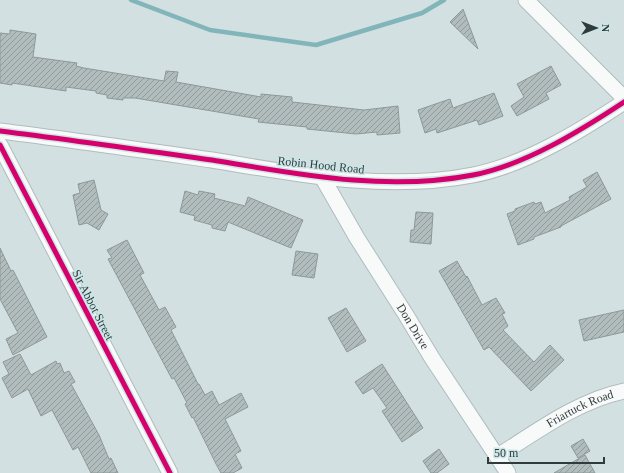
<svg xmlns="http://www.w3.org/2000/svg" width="624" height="473" viewBox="0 0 624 473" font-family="Georgia,serif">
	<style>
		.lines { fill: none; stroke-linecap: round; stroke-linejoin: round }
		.stream { stroke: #82b5b9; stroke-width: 4.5 }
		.building { fill: url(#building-hatch); stroke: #8d9899 }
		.minor-casing { stroke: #b1bcbd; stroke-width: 17 }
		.minor { stroke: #f8fafa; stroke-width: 15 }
		.cycleway-casing { stroke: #cce5e7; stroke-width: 8 }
		.cycleway { stroke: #d6006c; stroke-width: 5 }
		.labels { text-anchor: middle; stroke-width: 3; stroke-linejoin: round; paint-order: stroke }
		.street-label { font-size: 12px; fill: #313b3b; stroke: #cce5e7 }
	</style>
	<defs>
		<pattern id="building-hatch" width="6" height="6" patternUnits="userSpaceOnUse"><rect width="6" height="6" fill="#b1bcbd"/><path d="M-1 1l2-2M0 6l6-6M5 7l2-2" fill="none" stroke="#919a9b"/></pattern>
	</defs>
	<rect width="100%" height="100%" fill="#d2e0e1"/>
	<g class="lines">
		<path class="stream" d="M131 0 210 30 316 45 422 13 444 0"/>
	</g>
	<g class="building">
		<path d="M463 9 478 49 450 22Z"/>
		<path d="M10 30 36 34 33 57 77 63 76 66 84 68 164 81 166 71 178 72 176 82 261 97V94L292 97V102L364 110 398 106 400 133 377 135V132L356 134 307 129V127L258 122 259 119 135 98H123V100L107 98V95L96 93V91L66 87V91L12 83V85L0 83V33L10 34Z"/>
		<path d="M551 66 561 85 546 93 549 99 517 116 511 106 524 97 517 84Z"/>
		<path d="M494 93 503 116 479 125 477 120 437 133 436 129 425 133 418 110 450 99 453 108Z"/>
		<path d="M597 172 611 199 561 226V227L534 237V239L518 245 507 214 515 211V209L534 202 535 204 541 202 545 213 570 200 569 197 587 187 583 180Z"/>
		<path d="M94 180 101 210 108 214 99 230 87 223 79 225 73 195 80 193 78 184Z"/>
		<path d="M185 191 198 195 199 191 215 194 214 198 245 206 248 197 303 220 291 248 228 222 225 231 212 228V225L194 220 195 216 180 212Z"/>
		<path d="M416 212 433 213 431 244 410 242 411 230H414Z"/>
		<path d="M127 240 144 273 140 275 159 310 165 307 176 327 171 330 198 384H199L205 395 212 391 219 405 241 393 248 407 225 419 241 451 235 454 242 468 233 473H221L216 464 193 417 192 418 185 404 187 403 174 378 172 379 108 259 112 258 107 250Z"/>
		<path d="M0 248 11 271 13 270 47 337 13 355 6 339 18 333 0 299Z"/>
		<path d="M296 251 318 254 314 278 292 275Z"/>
		<path d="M457 261 466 277 467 276 482 305 496 298 505 313 502 314 508 326 503 330 534 362 550 345 564 360 531 391 489 347 484 350 439 271Z"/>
		<path d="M346 308 366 341 347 352 328 318Z"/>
		<path d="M624 310V332L584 341 579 320Z"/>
		<path d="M20 354 31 375 56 361 57 364 60 363 64 373 69 371 75 382 71 384 99 435 109 459 111 458 118 473H91L78 447 73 450 52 410 41 416 28 389 12 398 2 378 9 374 3 362Z"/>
		<path d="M382 364 423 428 402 442 382 411 387 408 373 388 363 394 355 382Z"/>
		<path d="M583 439 590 451 578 458 571 446Z"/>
		<path d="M439 449 449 464 437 473H431L423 461Z"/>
		<path d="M585 455 595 473H554Z"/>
	</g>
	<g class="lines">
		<g class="minor-casing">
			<g id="minor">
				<path d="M526 0 624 98"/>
				<path d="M0 131C71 140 141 150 212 160 297 174 386 192 473 175 525 165 580 131 624 102"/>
				<path d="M0 145 170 473"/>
				<path id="s1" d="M322 177 357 238 406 315 432 358 508 473"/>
				<path id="s2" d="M498 456C536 432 579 400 624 391"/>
			</g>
		</g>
		<use href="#minor" class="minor"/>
		<g class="cycleway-casing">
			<g id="cycleway">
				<path d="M0 131C71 140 141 150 212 160 297 174 386 192 473 175 525 165 580 131 624 102"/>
				<path d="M0 145 170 473"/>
			</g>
		</g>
		<use href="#cycleway" class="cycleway"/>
	</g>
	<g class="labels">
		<g class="street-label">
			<text transform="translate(321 165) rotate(6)" y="4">Robin Hood Road</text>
			<text transform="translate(93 305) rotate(63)" y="4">Sir Abbot Street</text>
			<text dy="4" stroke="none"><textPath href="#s1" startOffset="175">Don Drive</textPath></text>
			<text dy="4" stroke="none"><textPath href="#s2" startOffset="95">Friartuck Road</textPath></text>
		</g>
	</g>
	<g transform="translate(596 28) rotate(90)" stroke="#cce5e7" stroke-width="3" paint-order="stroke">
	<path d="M0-3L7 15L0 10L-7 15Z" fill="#313b3b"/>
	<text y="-6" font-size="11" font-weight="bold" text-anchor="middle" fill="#313b3b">N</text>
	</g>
	<path d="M488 457v6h116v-6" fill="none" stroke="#313b3b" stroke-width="2"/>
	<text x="494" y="457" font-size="12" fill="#313b3b" stroke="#cce5e7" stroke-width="3" paint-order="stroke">50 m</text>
</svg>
